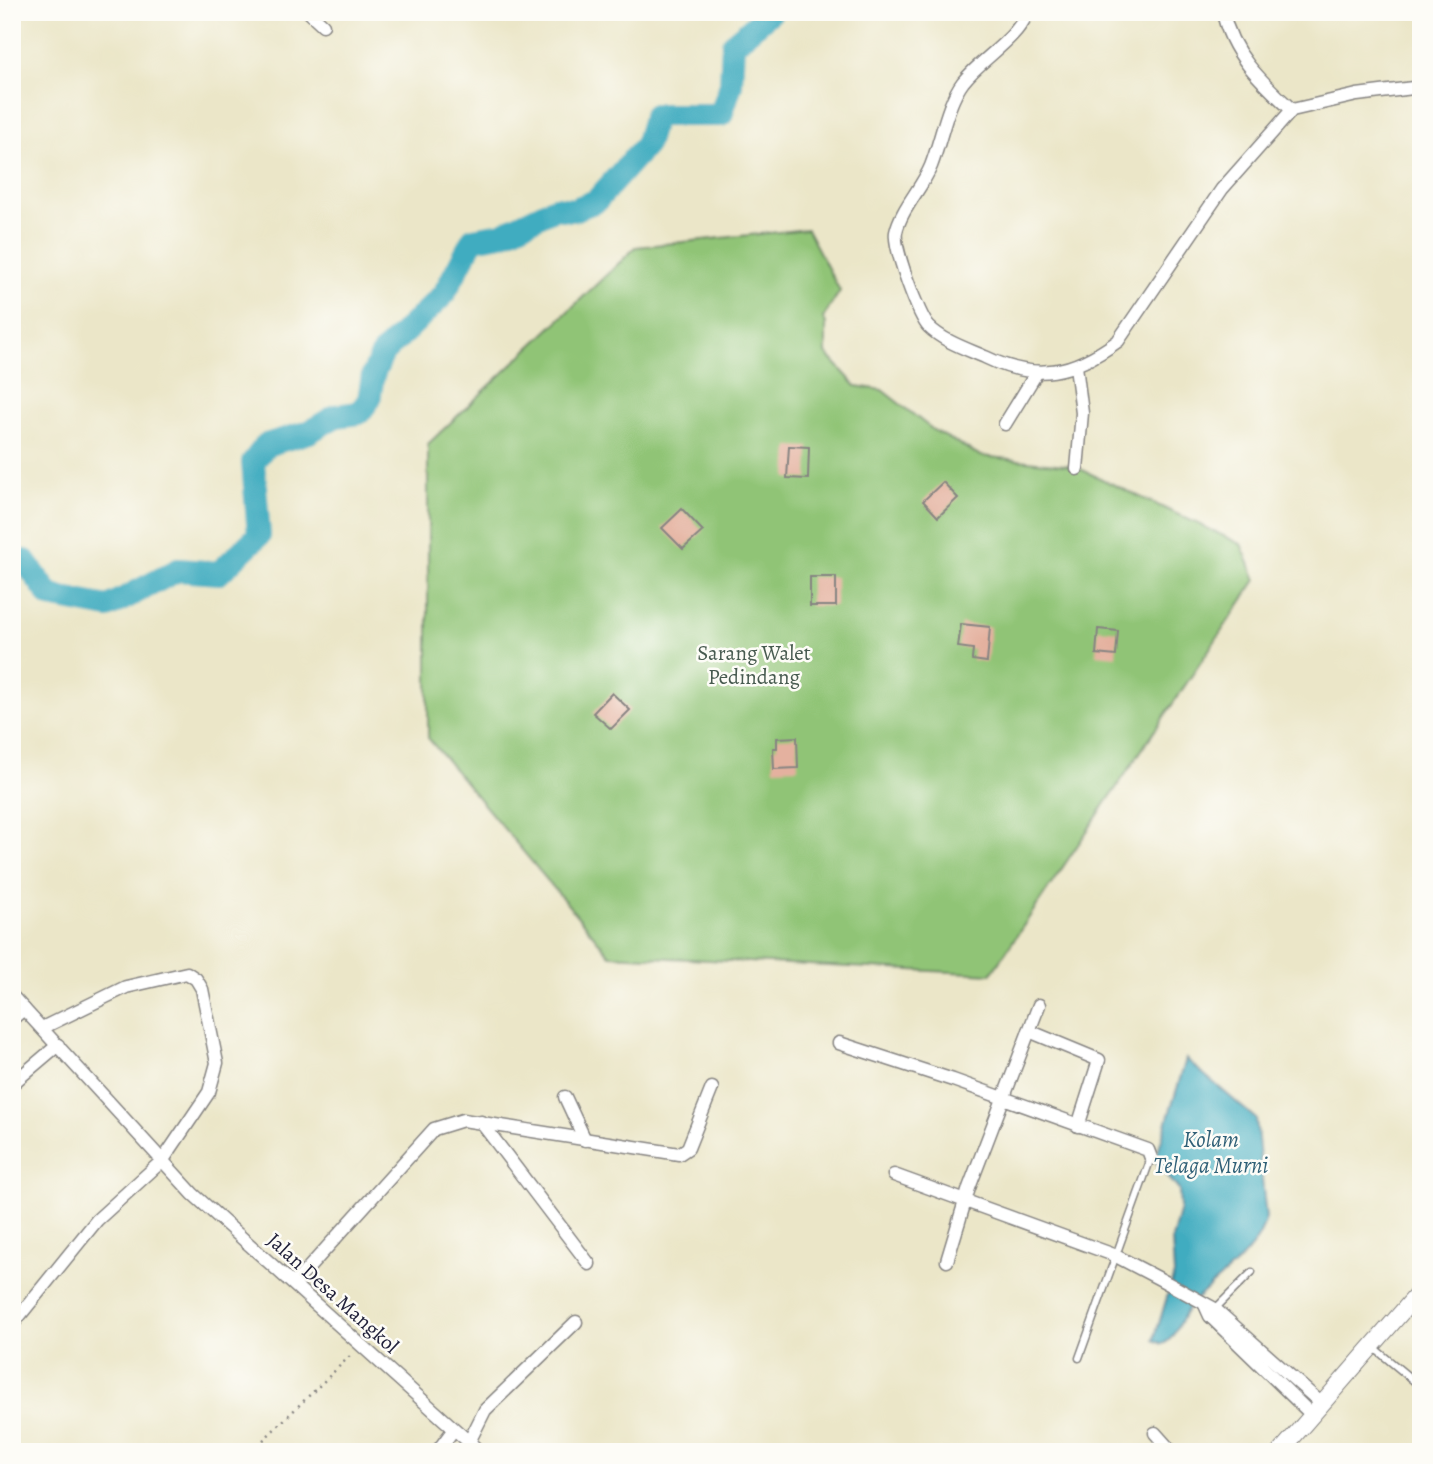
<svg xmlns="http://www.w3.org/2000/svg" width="1433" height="1464" viewBox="0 0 1433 1464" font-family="Alegreya,serif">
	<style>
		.green { fill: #90c476; stroke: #597358; stroke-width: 2 }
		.water { fill: #41acc0; stroke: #32677e; stroke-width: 2 }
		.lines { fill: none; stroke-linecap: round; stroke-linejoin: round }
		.river { stroke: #41acc0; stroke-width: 24 }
		.building { fill: #e4b19f }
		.lane-casing { stroke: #868482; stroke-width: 9 }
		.street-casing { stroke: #868482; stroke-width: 15 }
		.secondary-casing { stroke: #868482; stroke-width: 18 }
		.path { stroke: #868482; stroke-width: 2.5; stroke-dasharray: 2 5; stroke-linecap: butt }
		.lane { stroke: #fff; stroke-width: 6 }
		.street { stroke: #fff; stroke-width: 12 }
		.secondary { stroke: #fff; stroke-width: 16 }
		.labels { text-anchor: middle; stroke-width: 5; stroke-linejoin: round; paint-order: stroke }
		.park-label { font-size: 21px; fill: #485b50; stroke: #fdfcf7 }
		.street-label { font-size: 21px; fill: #22223b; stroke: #fdfcf7 }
		.water-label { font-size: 23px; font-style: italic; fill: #306077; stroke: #fdfcf7 }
	</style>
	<rect width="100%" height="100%" fill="#fdfcf7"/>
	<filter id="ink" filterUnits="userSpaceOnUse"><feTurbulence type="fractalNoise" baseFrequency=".0143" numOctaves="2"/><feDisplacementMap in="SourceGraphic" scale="14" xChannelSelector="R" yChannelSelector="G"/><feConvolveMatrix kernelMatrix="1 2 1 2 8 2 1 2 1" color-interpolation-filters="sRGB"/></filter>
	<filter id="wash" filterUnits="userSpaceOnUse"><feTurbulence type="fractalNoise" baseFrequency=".00686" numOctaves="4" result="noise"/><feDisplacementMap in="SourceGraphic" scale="28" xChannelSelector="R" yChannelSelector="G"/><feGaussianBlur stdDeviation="1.57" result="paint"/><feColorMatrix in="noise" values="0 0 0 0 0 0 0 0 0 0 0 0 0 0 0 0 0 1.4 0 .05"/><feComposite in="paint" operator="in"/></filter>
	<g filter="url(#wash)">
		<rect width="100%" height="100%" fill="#ebe6c8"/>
		<path class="green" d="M807 229 840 291 823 318 826 323V353L856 386 882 390 933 430 981 456 1074 466 1241 544 1256 580 991 974 610 955 428 738V444L636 247Z"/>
		<path class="water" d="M1186 1059 1256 1119 1266 1218C1256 1258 1215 1277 1189 1307 1179 1318 1176 1340 1162 1344L1154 1340 1174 1274 1172 1239 1180 1208 1179 1190 1155 1161Z"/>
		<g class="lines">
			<path class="river" d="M12 561H25L50 596 108 607 178 570 219 573 259 535 253 462 266 445 309 432 336 416 359 413 369 400 373 375 383 353 444 294 473 239 502 234 555 208 573 210 596 201 646 145 655 115H721L731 84 733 44 771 12"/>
		</g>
		<g id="blocks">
			<g class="building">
				<path d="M789 446 809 447 808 479 787 478Z"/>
				<path d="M943 482 958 498 938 517 923 501Z"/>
				<path d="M682 509 703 531 683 549 662 528Z"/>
				<rect x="810" y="577" width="26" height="29"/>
				<path d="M961 624 990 627 987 662 972 660 973 649 958 647Z"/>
				<path d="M1098 629 1118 631 1116 656 1096 654Z"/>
				<path d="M612 693 630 710 611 729 593 713Z"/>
				<path d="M797 737 798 768 774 769 773 748H777V738Z"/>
			</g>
		</g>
	</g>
	<g filter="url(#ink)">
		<use href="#blocks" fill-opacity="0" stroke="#868482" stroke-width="2"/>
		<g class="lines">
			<g class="lane-casing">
				<g id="lane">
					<path d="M1214 1310 1252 1272"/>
					<path d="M1373 1347 1421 1387"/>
					<path d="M1079 1358 1151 1158"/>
				</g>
			</g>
			<g class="street-casing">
				<g id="street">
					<path d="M309 12 323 25"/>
					<path d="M1028 12C1014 42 983 57 963 82 947 103 941 141 931 166 922 188 901 209 896 232 893 247 919 317 929 327 943 341 967 349 985 357 1036 382 1073 374 1118 341L1222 189 1292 110 1357 95 1421 87"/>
					<path d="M1223 12C1231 54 1262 82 1292 110"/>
					<path d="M1076 366 1082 413 1077 469"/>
					<path d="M1005 424 1037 372"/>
					<path d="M12 996 193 1194 480 1452"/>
					<path d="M12 1019 24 1009"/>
					<path d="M1029 1031 1099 1060 1078 1126"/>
					<path d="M839 1043 953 1080 1148 1150 1151 1158"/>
					<path d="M12 1084 58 1045"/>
					<path d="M565 1097 585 1140"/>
					<path d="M481 1122 589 1264"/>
					<path d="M894 1175 1114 1255 1158 1278 1215 1309 1322 1404"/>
					<path d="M947 1261 969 1188 1039 1005"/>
					<path d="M294 1284 434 1129 463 1120 679 1154 688 1148 712 1088"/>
					<path d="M1205 1305 1210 1316 1312 1415"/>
					<path d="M12 1325 97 1220 163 1160 209 1092 217 1063 202 989 196 979 187 973 126 987 42 1028"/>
					<path d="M1155 1433 1172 1452"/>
					<path d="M469 1442 485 1410 576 1322"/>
					<path d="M437 1452 454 1429"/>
				</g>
			</g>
			<g class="secondary-casing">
				<path id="secondary" d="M1280 1452 1421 1290"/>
			</g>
			<path class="path" d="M253 1450 351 1355"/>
			<use href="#lane" class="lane"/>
			<use href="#street" class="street"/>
			<use href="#secondary" class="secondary"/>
		</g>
	</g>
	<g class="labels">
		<g class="park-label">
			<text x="754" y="660">Sarang Walet<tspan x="754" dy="24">Pedindang</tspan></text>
		</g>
		<g class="street-label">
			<text transform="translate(333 1293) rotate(42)" y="7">Jalan Desa Mangkol</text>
		</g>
		<g class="water-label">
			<text x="1211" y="1147">Kolam<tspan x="1211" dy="26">Telaga Murni</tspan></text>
		</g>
	</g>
	<rect width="1433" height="1464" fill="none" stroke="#fdfcf7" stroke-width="42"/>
</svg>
